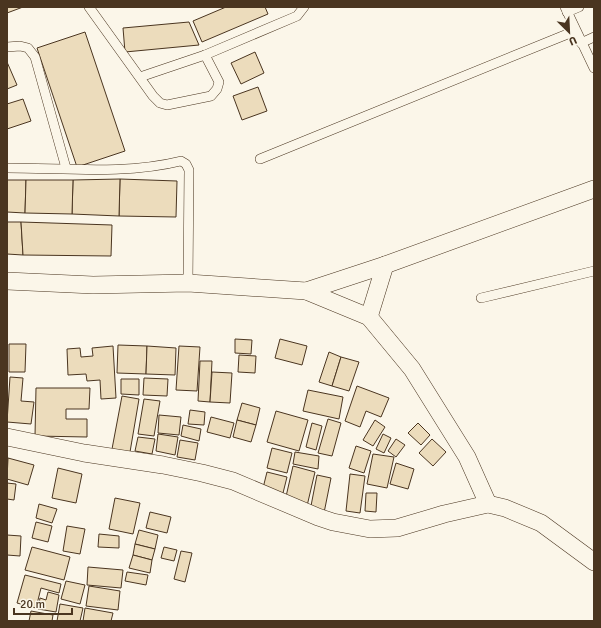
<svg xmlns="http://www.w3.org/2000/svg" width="601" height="628" viewBox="0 0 601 628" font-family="Signika,sans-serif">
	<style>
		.building { fill: #ecdcbc; stroke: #4a3520 }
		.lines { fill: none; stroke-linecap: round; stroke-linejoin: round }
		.lane-casing { stroke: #4a3520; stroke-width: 10 }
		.street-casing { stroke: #4a3520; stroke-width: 18 }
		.lane { stroke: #fbf6e9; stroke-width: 9 }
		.street { stroke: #fbf6e9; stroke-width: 17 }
	</style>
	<rect width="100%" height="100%" fill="#fbf6e9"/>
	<g class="building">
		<path d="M7 7H23L7 13Z"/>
		<path d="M226 7H265L268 14 202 42 193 21Z"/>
		<path d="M189 22 199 45 125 52 123 28Z"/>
		<path d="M85 32 125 151 77 167 37 48Z"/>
		<path d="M255 52 264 73 241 84 231 63Z"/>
		<path d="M7 62 17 85 7 89Z"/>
		<path d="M258 87 267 111 242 120 233 96Z"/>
		<path d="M23 99 31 121 7 129V104Z"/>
		<path d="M120 179 177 181 176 217 119 216Z"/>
		<path d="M120 179 119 216 72 214 73 180Z"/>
		<path d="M7 180H26L25 213 7 212Z"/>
		<path d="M26 180H73L72 214 25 213Z"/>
		<path d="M7 222H21L23 255 7 254Z"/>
		<path d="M21 222 112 225 111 256 23 255Z"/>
		<path d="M235 339 252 340 251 354 235 353Z"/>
		<path d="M280 339 307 346 302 365 275 358Z"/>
		<path d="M9 344H26L25 372H9Z"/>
		<path d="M118 345 147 346 146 374 117 373Z"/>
		<path d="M113 346 116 398 101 399 100 380 87 381 86 374 68 375 67 349 80 348 81 357 93 356 92 348Z"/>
		<path d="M147 346 176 348 175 375 146 374Z"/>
		<path d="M179 346 200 347 197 391 176 390Z"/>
		<path d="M329 352 341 357 332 386 319 382Z"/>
		<path d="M239 355 256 356 255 373 238 372Z"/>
		<path d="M341 357 359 362 349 391 332 386Z"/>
		<path d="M200 361H212L210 402 198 401Z"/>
		<path d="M212 372 232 373 230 403 210 402Z"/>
		<path d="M10 377 23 378 21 401 34 402 31 424 7 422Z"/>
		<path d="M144 378 168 379 167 396 143 395Z"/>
		<path d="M121 379H139V395L121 394Z"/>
		<path d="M357 386 389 398 381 417 366 411 360 427 345 421Z"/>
		<path d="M36 388H90L89 409H66V419H87V437L35 436Z"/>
		<path d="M308 390 343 397 339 419 303 411Z"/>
		<path d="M122 396 139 399 130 452 112 449Z"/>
		<path d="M144 399 160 401 154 436 138 434Z"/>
		<path d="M242 403 260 408 256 425 237 420Z"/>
		<path d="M190 410 205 412 204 425 188 424Z"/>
		<path d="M276 411 308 420 299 451 267 442Z"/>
		<path d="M159 415 181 417 179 435 158 433Z"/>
		<path d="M211 417 234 423 230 438 207 432Z"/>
		<path d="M328 419 341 423 332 456 318 453Z"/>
		<path d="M237 420 256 425 251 442 233 437Z"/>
		<path d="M375 420 385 427 373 446 363 440Z"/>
		<path d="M312 423 322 426 316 450 306 447Z"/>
		<path d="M418 423 430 435 421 445 408 433Z"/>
		<path d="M183 425 201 429 199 441 181 436Z"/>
		<path d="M158 434 178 437 175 455 156 451Z"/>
		<path d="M383 434 391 438 384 453 376 449Z"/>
		<path d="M138 437 155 439 152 454 135 451Z"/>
		<path d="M396 439 405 445 396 457 388 451Z"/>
		<path d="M432 439 446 452 433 466 419 453Z"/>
		<path d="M180 440 198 443 195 460 177 457Z"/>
		<path d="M356 446 371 451 364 473 349 468Z"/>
		<path d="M272 448 292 453 287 473 267 468Z"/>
		<path d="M295 452 319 456 318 469 293 464Z"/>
		<path d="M373 454 394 457 387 488 367 484Z"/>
		<path d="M8 458 34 465 28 485 7 479Z"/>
		<path d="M396 463 414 469 408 489 390 484Z"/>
		<path d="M293 466 315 472 307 506 285 501Z"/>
		<path d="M58 468 82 474 76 503 52 498Z"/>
		<path d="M267 472 287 477 282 497 262 492Z"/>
		<path d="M350 474 365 476 360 513 346 511Z"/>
		<path d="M317 475 331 478 324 513 310 511Z"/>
		<path d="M7 483 16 484 14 500 7 499Z"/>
		<path d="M366 493H377L376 512 365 511Z"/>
		<path d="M115 498 140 503 133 534 109 529Z"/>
		<path d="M39 504 57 509 52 523 36 518Z"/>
		<path d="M150 512 171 517 167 533 146 528Z"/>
		<path d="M36 522 52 526 48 542 32 538Z"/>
		<path d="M67 526 85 529 80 554 63 551Z"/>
		<path d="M139 530 158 535 155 549 135 544Z"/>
		<path d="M99 534 119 536V548L98 547Z"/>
		<path d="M7 535 21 536 20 556 7 555Z"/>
		<path d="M135 544 155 549 152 560 133 555Z"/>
		<path d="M32 547 70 557 64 580 25 570Z"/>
		<path d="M164 547 177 550 174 561 161 558Z"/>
		<path d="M181 551 192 553 185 582 174 579Z"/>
		<path d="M133 555 152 560 150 573 129 568Z"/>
		<path d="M88 567 123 570 121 588 87 585Z"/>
		<path d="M127 572 148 575 146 585 125 581Z"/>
		<path d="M25 575 61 584 59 593 41 588 36 608 17 603Z"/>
		<path d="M66 581 85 585 80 604 61 599Z"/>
		<path d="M89 586 120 591 118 610 86 606Z"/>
		<path d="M48 592 59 595 56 612 38 609 40 598 46 600Z"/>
		<path d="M60 604 83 608 80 621H57Z"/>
		<path d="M85 608 113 613 111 621H83Z"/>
		<path d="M31 611 53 615 52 621H29Z"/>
	</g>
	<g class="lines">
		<g class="lane-casing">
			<g id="lane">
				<path d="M89 7 153 96 160 103 167 105 211 96 217 89 219 82 205 55 297 16 304 7"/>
				<path d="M565 7 594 68"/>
				<path d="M567 12 579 7"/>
				<path d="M581 43 594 37"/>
				<path d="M7 47 20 46 28 48 35 57 66 168"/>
				<path d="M140 77 205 55"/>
				<path d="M260 159 575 31"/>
				<path d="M7 168C64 168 125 175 181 161L186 164 189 170 188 283"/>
				<path d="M481 298 594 271"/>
			</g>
		</g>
		<g class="street-casing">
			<g id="street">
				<path d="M7 281 93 285 188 283 306 291 369 317 412 369 467 457 488 504"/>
				<path d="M306 291 385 265 594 189"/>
				<path d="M369 317 385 265"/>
				<path d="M7 437 84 453 163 465 202 473 233 481 318 517 333 522 370 529 397 528 444 514 488 504 505 508 541 523 594 562"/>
			</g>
		</g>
		<use href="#lane" class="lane"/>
		<use href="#street" class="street"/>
	</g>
	<rect width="601" height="628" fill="none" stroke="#4a3520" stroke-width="16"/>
	<g transform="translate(569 32) rotate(156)" stroke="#fbf6e9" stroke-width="3" paint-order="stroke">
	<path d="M0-3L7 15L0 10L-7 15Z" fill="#4a3520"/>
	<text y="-6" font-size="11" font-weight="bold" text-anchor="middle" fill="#4a3520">U</text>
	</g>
	<path d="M14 608v6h58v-6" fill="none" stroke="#4a3520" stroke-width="2"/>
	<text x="20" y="608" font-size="12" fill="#4a3520" stroke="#fbf6e9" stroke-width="3" paint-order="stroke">20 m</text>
</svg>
